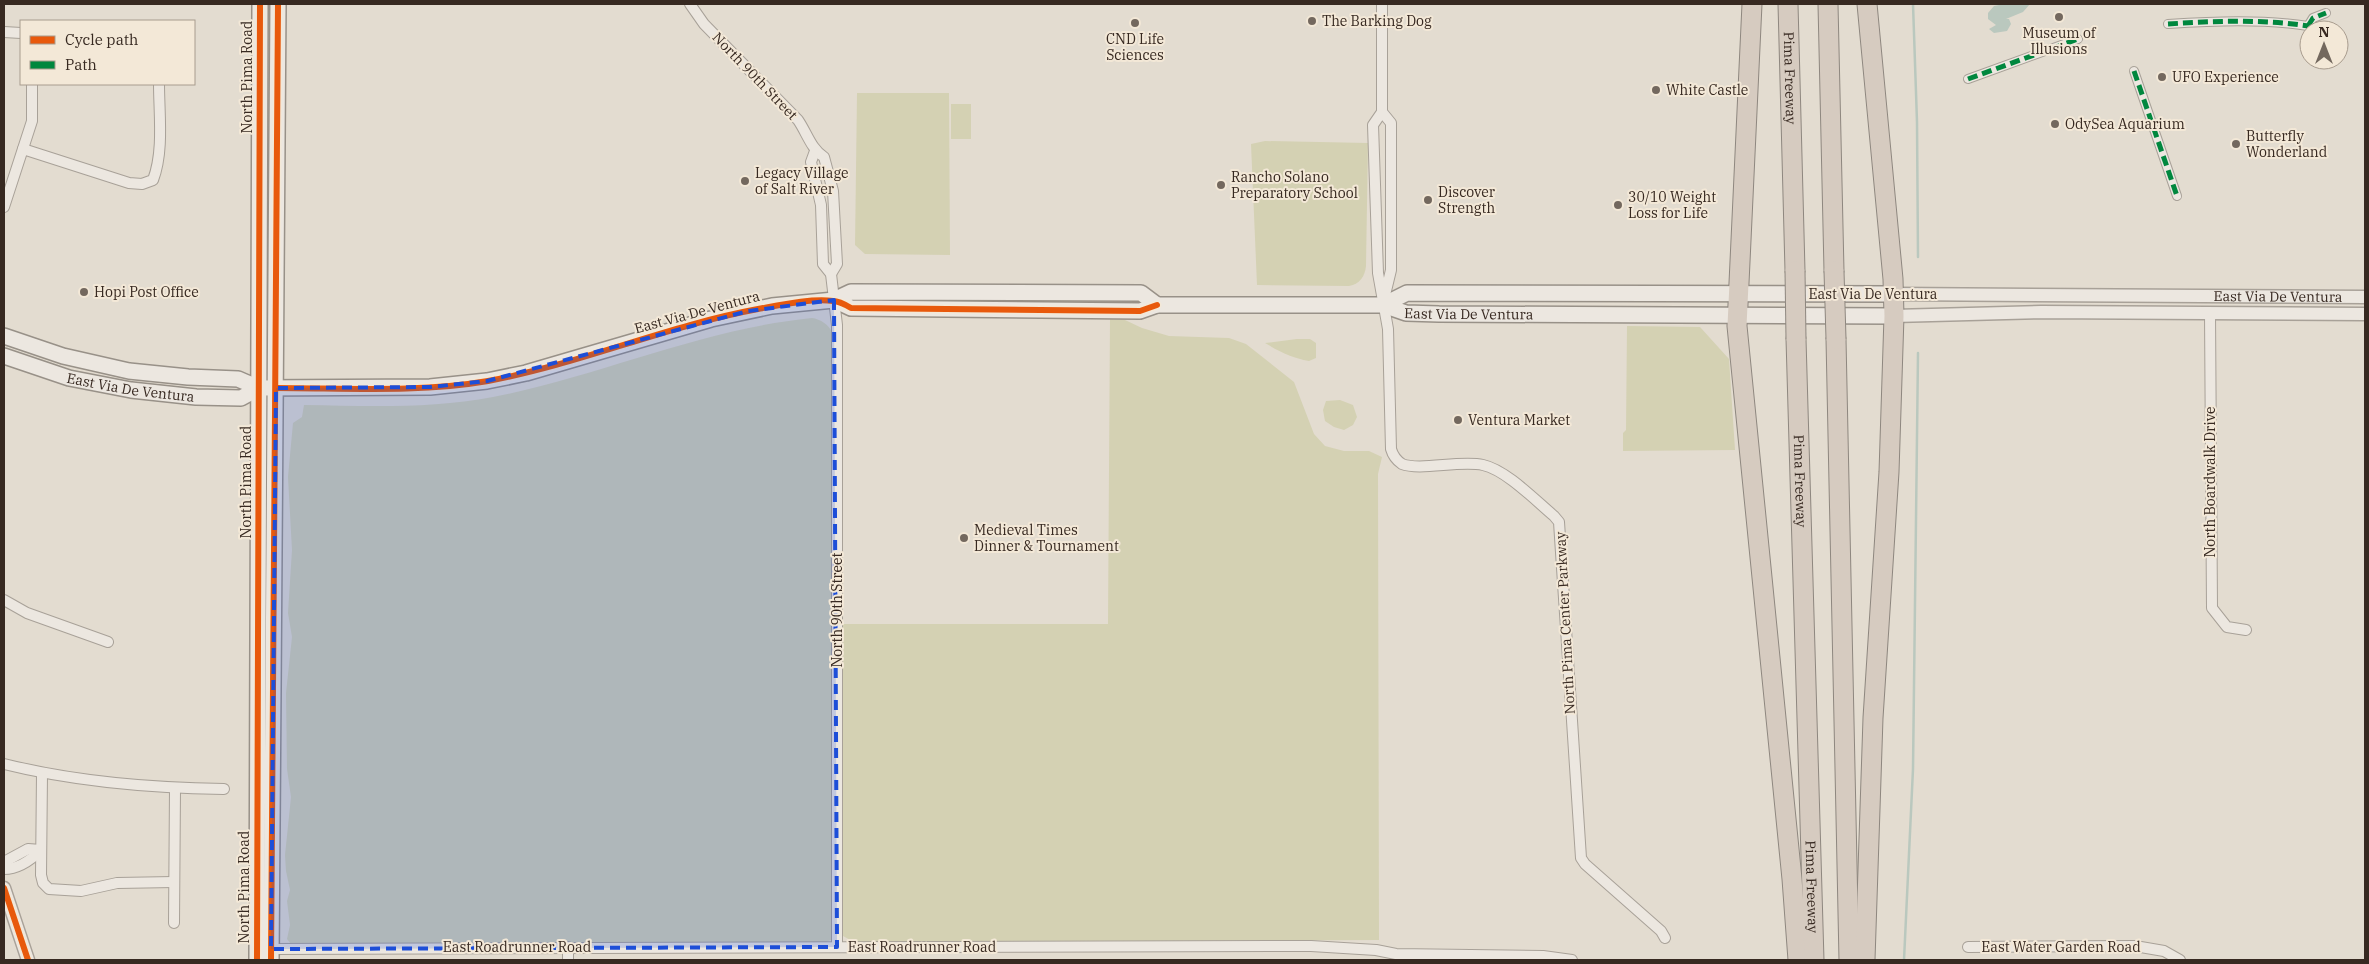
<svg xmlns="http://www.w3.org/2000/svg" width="2369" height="964" viewBox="0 0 2369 964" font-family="'IBM Plex Serif',serif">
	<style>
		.green { fill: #d4d1b3 }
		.water { fill: #bac8be }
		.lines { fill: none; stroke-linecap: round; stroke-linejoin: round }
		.stream { stroke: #bac8be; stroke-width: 2.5 }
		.pedestrian-casing { stroke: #a8a198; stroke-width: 10 }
		.minor-casing { stroke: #a8a198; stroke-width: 12 }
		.tertiary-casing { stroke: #a8a198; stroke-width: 15 }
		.secondary-casing { stroke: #989188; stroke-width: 18 }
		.motorway-casing { stroke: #8e877f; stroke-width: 21 }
		.pedestrian { stroke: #ece7e0; stroke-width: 8 }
		.minor { stroke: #ece7e0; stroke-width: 10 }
		.tertiary { stroke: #ece7e0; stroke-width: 12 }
		.secondary { stroke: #ece7e0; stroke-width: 15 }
		.motorway { stroke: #d6cbc0; stroke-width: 19 }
		.motorway-bridge-casing { stroke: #8e877f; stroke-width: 21; stroke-linecap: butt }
		.motorway-bridge { stroke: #d6cbc0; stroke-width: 19 }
		.quiet { stroke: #00873e; stroke-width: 5; stroke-dasharray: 10 5; stroke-linecap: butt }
		.cycleway-casing { stroke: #f3e8d7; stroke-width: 9 }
		.cycleway { stroke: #e8590c; stroke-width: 6 }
		.marked { fill: #1d4ed8; fill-opacity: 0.2; stroke: #1d4ed8; stroke-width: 4; stroke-dasharray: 10 6; stroke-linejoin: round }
		.poi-dot { fill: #73685e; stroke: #f3e8d7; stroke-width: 2 }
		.labels { text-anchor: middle; stroke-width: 4; stroke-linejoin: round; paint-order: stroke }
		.poi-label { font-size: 14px; fill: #372921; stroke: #f3e8d7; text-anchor: start }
		.street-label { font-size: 14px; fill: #372921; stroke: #f3e8d7 }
	</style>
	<rect width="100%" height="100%" fill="#e3dcd0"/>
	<g class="green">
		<path d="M857 93H949L950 255 865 254 855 245Z"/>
		<rect x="951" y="104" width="20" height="35"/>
		<path d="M1265 141 1368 143 1366 266C1365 276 1360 284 1349 286L1257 285 1251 144Z"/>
		<path d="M812 318C820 319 830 325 832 333L831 940 826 942 291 944 287 939 290 925 287 901 290 890 286 871 285 855 291 797 287 769 286 693 292 637 288 613 292 550 288 477 293 423 302 417 304 405C367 406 431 409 493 397 600 376 702 329 812 318Z"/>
		<path d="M1110 319 1125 320 1142 328 1169 336 1229 338 1246 344 1294 382 1314 434 1325 446 1344 451H1369L1382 457 1378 474 1379 940 854 942 843 936 842 624H1108Z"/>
		<path d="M1627 326 1700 327 1729 359 1735 450 1623 451V433L1626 430Z"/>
		<path d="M1297 339H1310L1316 343V358L1309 361C1292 358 1280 352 1265 343Z"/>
		<path d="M1340 400 1353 405 1357 417 1353 425 1344 430 1334 427 1325 421 1323 410 1326 401Z"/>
	</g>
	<path class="water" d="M2004 4H2030L2023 12 2006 19H2009L2011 24 2007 31 1994 33 1989 29 1996 25 1988 19V13L1994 6Z"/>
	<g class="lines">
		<g class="stream">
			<path d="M1913 4 1917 122 1918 257"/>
			<path d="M1904 960 1913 769 1918 353"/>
		</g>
		<g class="pedestrian-casing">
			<g id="pedestrian">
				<path d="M2168 24C2214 21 2262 19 2308 26L2309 30"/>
				<path d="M2308 26 2313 18 2326 13"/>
				<path d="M2134 71 2177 196"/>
				<path d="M1968 79 2078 39"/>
			</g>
		</g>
		<g class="minor-casing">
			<g id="minor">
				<path d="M690 4 704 24 798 120C807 133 811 149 824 157L833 191 837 264 831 274"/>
				<path d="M1382 4V112L1373 125 1378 273 1388 329 1391 449C1393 456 1396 460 1402 464 1420 471 1460 460 1483 465 1506 470 1535 500 1554 516L1559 522 1581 858 1585 864 1661 931 1665 938"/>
				<path d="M4 32 21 33"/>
				<path d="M1382 112 1391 123V270L1384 299"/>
				<path d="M23 149 129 183 142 184 153 180C164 151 159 114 159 84"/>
				<path d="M815 151 811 162 821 205 823 264 831 274 837 325V947"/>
				<path d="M4 207 32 121V84"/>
				<path d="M2210 313 2212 608 2227 627 2246 630"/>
				<path d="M4 600 27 613 108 642"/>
				<path d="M4 764C76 782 149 788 224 789"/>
				<path d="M42 774 41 875 43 883 49 889 81 891 117 883 174 882"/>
				<path d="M4 862 28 849 41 850"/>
				<path d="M4 869C18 869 31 860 41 850"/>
				<path d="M174 923 175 789"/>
				<path d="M1968 947 2135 946 2164 951 2180 960"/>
				<path d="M271 949 1311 946 1376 950 1396 954 1543 956 1572 960"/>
				<path d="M568 960V947"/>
			</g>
		</g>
		<g class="tertiary-casing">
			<g id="tertiary">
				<path id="s1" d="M1894 294 2365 297"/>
				<path d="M1894 316 2041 312 2365 314"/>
				<path d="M4 888 28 960"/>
			</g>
		</g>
		<g class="secondary-casing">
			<g id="secondary">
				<path id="s2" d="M834 300 851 308 1140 311 1157 305H1383L1406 313 1439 314 1894 316"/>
				<path d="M1383 305 1407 293 1894 294"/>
				<path d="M4 336 63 356 129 371 188 377 238 379 259 388"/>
				<path id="s3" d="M4 356 69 378 131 390 196 397 241 398 259 388 430 387 487 381 526 373 711 319 772 306 834 300 851 292 1141 293 1157 305"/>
				<path d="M257 960 260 4"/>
				<path d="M271 960 278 4"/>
			</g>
		</g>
		<g class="motorway-casing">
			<g id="motorway">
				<path d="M1752 4 1737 326 1792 879 1798 960"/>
				<path id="s4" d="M1788 4 1795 271"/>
				<path d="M1828 4 1834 271"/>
				<path id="s5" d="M1796 339 1814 960"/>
				<path d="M1836 339 1849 960"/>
				<path d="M1865 960 1873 718 1889 472 1894 316 1893 279 1867 4"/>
			</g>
		</g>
		<use href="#pedestrian" class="pedestrian"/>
		<use href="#minor" class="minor"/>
		<use href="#tertiary" class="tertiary"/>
		<use href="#secondary" class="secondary"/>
		<use href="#motorway" class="motorway"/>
		<g class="motorway-bridge-casing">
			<g id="motorway-bridge">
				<path d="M1795 271 1796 339"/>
				<path d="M1834 271 1836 339"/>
			</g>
		</g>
		<use href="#motorway-bridge" class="motorway-bridge"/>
		<g class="quiet">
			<path d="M2168 24C2214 21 2262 19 2308 26L2309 30"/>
			<path d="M2308 26 2313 18 2326 13"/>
			<path d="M2134 71 2177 196"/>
			<path d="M1968 79 2078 39"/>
		</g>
		<g class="cycleway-casing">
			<g id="cycleway">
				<path d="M276 388C346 388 419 393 488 381 580 364 666 326 758 309 780 305 812 298 833 301 839 301 846 305 851 308L1140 311 1157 305"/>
				<path d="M4 888 28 960"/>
				<path d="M257 960 260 4"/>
				<path d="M271 960 278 4"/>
			</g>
		</g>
		<use href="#cycleway" class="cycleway"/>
	</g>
	<path class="marked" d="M834 300 837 947 271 949 276 388 430 387 487 381 748 311Z"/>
	<g class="poi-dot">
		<circle cx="2059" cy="17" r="5"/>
		<circle cx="1312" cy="21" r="5"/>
		<circle cx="1135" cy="23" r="5"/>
		<circle cx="2162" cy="77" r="5"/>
		<circle cx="1656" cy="90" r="5"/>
		<circle cx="2055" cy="124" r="5"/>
		<circle cx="2236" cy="144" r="5"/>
		<circle cx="745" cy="181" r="5"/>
		<circle cx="1221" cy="185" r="5"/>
		<circle cx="1428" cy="200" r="5"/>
		<circle cx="1618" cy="205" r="5"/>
		<circle cx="84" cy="292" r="5"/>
		<circle cx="1458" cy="420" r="5"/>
		<circle cx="964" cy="538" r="5"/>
	</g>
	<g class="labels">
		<g class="poi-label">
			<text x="1322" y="26">The Barking Dog</text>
			<text x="2059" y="38" text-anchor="middle">Museum of<tspan x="2059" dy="16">Illusions</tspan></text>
			<text x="1135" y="44" text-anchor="middle">CND Life<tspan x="1135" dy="16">Sciences</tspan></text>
			<text x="2172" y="82">UFO Experience</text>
			<text x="1666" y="95">White Castle</text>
			<text x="2065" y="129">OdySea Aquarium</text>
			<text x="2246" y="141">Butterfly<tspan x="2246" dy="16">Wonderland</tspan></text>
			<text x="755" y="178">Legacy Village<tspan x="755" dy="16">of Salt River</tspan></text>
			<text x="1231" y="182">Rancho Solano<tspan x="1231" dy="16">Preparatory School</tspan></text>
			<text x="1438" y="197">Discover<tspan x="1438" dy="16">Strength</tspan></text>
			<text x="1628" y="202">30/10 Weight<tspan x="1628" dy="16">Loss for Life</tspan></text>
			<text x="94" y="297">Hopi Post Office</text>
			<text x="1468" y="425">Ventura Market</text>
			<text x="974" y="535">Medieval Times<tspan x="974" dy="16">Dinner &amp; Tournament</tspan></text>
		</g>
		<g class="street-label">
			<text transform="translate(755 76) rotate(46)" y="5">North 90th Street</text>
			<text transform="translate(247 77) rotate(-90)" y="5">North Pima Road</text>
			<text dy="5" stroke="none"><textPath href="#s4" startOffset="74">Pima Freeway</textPath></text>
			<text x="1873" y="299">East Via De Ventura</text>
			<text dy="5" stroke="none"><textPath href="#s1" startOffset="384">East Via De Ventura</textPath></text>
			<text transform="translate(697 312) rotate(-15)" y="5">East Via De Ventura</text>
			<text dy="5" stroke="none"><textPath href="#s2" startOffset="639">East Via De Ventura</textPath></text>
			<text dy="5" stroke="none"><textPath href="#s3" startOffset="131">East Via De Ventura</textPath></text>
			<text transform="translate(246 482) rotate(-90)" y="5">North Pima Road</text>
			<text dy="5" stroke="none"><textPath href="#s5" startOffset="142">Pima Freeway</textPath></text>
			<text transform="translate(2210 482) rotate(-90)" y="5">North Boardwalk Drive</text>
			<text transform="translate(837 610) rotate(-90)" y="5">North 90th Street</text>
			<text transform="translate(1565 623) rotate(-93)" y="5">North Pima Center Parkway</text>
			<text transform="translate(244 887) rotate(-90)" y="5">North Pima Road</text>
			<text dy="5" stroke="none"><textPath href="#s5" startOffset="548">Pima Freeway</textPath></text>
			<text x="517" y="952">East Roadrunner Road</text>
			<text x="922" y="952">East Roadrunner Road</text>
			<text x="2061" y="952">East Water Garden Road</text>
		</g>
	</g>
	<rect width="2369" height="964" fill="none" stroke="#372921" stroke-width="10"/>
	<rect x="20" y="20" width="175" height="65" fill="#f3e8d7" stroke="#a89c8e"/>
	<rect x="30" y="36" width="25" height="8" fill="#e8590c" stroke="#a89c8e"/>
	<text x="65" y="45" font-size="15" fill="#372921">Cycle path</text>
	<rect x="30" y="61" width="25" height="8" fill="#00873e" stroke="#a89c8e"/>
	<text x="65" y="70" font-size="15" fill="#372921">Path</text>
	<g transform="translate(2324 45)"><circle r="24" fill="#f3e8d7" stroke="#a89c8e"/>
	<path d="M0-4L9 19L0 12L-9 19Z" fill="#73685e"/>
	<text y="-8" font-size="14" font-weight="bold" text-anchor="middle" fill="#372921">N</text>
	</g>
</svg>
